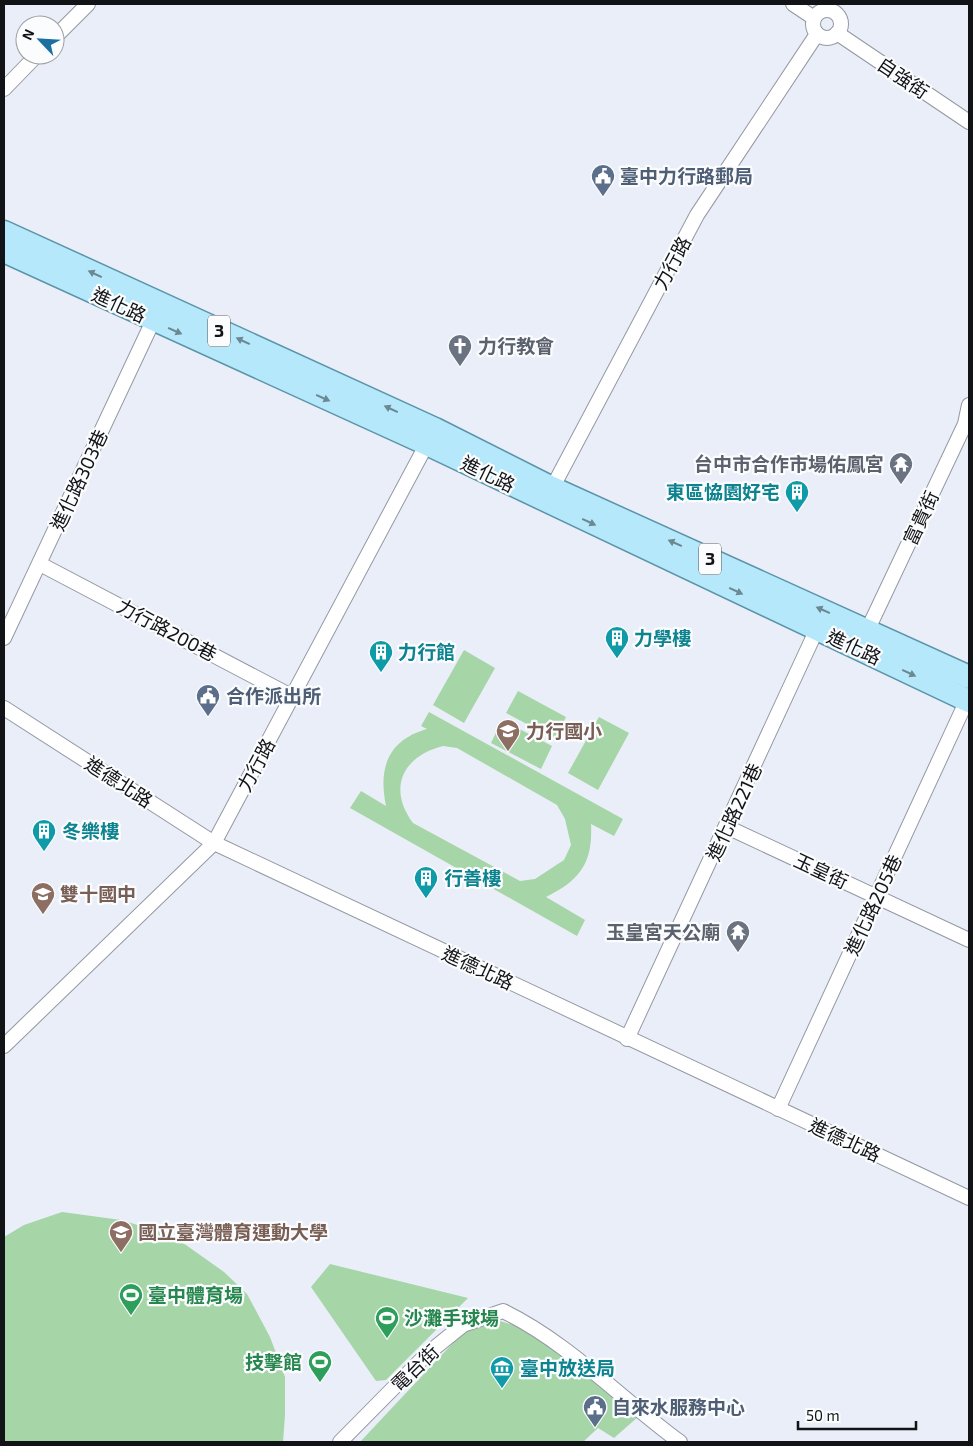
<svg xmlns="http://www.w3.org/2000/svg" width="973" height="1446" viewBox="0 0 973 1446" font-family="'Exo 2','Noto Sans TC',sans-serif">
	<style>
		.green { fill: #a6d5a7; fill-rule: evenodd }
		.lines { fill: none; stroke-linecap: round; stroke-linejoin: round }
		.street-casing { stroke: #9498a2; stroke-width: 16 }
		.primary-casing { stroke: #5b94a8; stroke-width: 25 }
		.street { stroke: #fff; stroke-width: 14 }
		.primary { stroke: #b4e8fa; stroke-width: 22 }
		.oneway { fill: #6b8893 }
		.labels { text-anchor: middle; stroke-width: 4.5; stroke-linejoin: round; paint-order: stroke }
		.shield { fill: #fbfcfe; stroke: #58595c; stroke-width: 1 }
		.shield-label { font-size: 18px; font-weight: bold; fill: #121316 }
		.street-label { font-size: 19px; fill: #121316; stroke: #fbfcfe }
		.service-label { font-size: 19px; font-weight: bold; fill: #4e5e75; stroke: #fbfcfe; text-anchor: start }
		.worship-label { font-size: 19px; font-weight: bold; fill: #5b616d; stroke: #fbfcfe; text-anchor: end }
		.culture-label { font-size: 19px; font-weight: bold; fill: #0d838f; stroke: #fbfcfe; text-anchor: start }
		.education-label { font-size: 19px; font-weight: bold; fill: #785e54; stroke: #fbfcfe; text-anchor: start }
		.leisure-label { font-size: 19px; font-weight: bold; fill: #27864d; stroke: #fbfcfe; text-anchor: start }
	</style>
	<rect width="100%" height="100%" fill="#eaeef9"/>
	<g class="green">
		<path d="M464 650 495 668 464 723 433 705Z"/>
		<path d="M518 691 566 717 555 739 506 713Z"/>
		<path d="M429 712 623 819 614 836 591 824C593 863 580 880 546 897L585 920 577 936 350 808 361 791 386 806C378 768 388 740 427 729L421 726ZM443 746 457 748 557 805 565 819 571 845 564 860 535 879 520 881 413 823C387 788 403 756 443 746Z"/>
		<path d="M599 717 629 733 598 790 568 773Z"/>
		<path d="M502 720 552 746 541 769 491 743Z"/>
		<path d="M62 1212 121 1220 161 1232 186 1245 224 1272 247 1294 270 1337 285 1377V1415L283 1442H4V1237L24 1225Z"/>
		<path d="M330 1264 468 1298 386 1380 376 1381 311 1287Z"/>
		<path d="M500 1321 527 1329 639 1416 614 1438 598 1428 583 1442H360L466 1329Z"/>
	</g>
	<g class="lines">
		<g class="street-casing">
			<g id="street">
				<path d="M793 4 814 18"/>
				<circle cx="827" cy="24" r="14"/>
				<path d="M837 33 969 122"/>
				<path d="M55 37 88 4"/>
				<path d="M4 89 37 55"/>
				<path d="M549 494 697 215 817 34"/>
				<path d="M40 564 293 697"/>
				<path d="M859 629H868L965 424 969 405"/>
				<path d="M4 638 153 321"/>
				<path d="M4 708 214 843 969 1198"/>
				<path d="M727 827 969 940"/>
				<path d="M627 1039 817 629H825"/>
				<path d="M4 1046 214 843 430 438"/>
				<path d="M778 1109 967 700"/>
				<path d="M340 1442 427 1354 463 1325 503 1311C569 1343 621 1399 680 1442"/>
			</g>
		</g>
		<g class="primary-casing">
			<g id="primary">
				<path d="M4 232 435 429 552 488 969 677"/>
				<path d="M4 251 427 444 969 701"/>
			</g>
		</g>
		<use href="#street" class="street"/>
		<use href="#primary" class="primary"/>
	</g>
	<defs><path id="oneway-solid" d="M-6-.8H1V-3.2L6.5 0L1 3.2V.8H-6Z" transform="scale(1.25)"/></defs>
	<g class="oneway">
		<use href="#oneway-solid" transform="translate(95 274) rotate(-155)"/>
		<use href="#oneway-solid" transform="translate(175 331) rotate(24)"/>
		<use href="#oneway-solid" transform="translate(243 341) rotate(-155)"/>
		<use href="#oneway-solid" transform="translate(323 398) rotate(24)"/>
		<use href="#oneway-solid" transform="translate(391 409) rotate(-155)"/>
		<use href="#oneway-solid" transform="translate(589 522) rotate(25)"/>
		<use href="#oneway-solid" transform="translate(675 543) rotate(-156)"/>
		<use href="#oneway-solid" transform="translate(736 591) rotate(25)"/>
		<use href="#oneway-solid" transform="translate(823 610) rotate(-156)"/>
		<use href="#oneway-solid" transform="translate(909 673) rotate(25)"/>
	</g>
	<defs>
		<g id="civic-pin" transform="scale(1.25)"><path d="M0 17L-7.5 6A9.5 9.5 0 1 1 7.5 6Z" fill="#5c6f8a" stroke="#fbfcfe"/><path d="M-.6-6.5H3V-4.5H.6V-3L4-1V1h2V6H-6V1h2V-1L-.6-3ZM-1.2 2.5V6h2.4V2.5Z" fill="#fff"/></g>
		<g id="church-pin" transform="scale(1.25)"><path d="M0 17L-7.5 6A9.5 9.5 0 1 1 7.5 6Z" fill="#6b7280" stroke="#fbfcfe"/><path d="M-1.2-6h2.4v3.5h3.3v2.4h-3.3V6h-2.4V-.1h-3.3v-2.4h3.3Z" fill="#fff"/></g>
		<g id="temple-pin" transform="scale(1.25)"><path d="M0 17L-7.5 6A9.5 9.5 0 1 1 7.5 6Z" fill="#6b7280" stroke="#fbfcfe"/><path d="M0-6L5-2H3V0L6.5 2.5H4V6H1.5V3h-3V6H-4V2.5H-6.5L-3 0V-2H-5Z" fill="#fff"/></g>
		<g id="building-pin" transform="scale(1.25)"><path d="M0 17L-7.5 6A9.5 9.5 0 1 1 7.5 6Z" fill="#0f9aa8" stroke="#fbfcfe"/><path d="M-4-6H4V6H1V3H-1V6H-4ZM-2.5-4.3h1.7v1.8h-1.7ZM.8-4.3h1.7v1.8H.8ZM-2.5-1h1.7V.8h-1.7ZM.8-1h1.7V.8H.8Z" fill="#fff"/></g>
		<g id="school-pin" transform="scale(1.25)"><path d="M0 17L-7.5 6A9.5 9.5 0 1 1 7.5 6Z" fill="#8d6e63" stroke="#fbfcfe"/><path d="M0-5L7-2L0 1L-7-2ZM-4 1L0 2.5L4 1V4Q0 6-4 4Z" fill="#fff"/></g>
		<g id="university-pin" transform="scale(1.25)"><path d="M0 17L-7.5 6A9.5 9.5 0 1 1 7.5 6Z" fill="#8d6e63" stroke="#fbfcfe"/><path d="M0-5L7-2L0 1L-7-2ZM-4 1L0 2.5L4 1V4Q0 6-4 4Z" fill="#fff"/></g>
		<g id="stadium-pin" transform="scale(1.25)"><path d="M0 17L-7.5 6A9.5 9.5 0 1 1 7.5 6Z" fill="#2e9e5b" stroke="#fbfcfe"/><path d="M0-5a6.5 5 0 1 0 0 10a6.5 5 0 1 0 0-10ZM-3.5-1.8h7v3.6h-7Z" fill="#fff"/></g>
		<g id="museum-pin" transform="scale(1.25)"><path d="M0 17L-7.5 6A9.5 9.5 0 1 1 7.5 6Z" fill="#0f9aa8" stroke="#fbfcfe"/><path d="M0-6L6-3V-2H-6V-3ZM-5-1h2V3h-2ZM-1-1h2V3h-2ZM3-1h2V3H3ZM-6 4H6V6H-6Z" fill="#fff"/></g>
	</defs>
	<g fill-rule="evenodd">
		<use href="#civic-pin" x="603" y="176"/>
		<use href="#church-pin" x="460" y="346"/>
		<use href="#temple-pin" x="901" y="464"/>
		<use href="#building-pin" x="797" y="492"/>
		<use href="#building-pin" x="617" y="638"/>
		<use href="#building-pin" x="381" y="652"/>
		<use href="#civic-pin" x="208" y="696"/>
		<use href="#school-pin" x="508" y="731"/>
		<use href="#building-pin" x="44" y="831"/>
		<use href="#building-pin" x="426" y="878"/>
		<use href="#school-pin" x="43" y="894"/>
		<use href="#temple-pin" x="738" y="932"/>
		<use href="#university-pin" x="121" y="1232"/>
		<use href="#stadium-pin" x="131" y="1295"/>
		<use href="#stadium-pin" x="387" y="1318"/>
		<use href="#stadium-pin" x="320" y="1362"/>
		<use href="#museum-pin" x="502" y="1368"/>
		<use href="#civic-pin" x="595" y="1407"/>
	</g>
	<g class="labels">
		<g class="shield">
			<rect x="208" y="315.5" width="22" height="31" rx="4"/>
			<rect x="699" y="543.5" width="22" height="31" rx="4"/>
		</g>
		<g class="shield-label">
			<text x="219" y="337">3</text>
			<text x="710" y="565">3</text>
		</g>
		<g class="street-label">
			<text transform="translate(903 78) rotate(34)" y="7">自強街</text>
			<text transform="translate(672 263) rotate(-62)" y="7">力行路</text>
			<text transform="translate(119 305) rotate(25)" y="7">進化路</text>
			<text transform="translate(488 474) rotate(26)" y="7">進化路</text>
			<text transform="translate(79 480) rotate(-65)" y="7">進化路303巷</text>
			<text transform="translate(921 518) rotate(-65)" y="7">富貴街</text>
			<text transform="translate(167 630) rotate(28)" y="7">力行路200巷</text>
			<text transform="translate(854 647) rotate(25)" y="7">進化路</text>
			<text transform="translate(256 765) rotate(-62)" y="7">力行路</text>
			<text transform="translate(119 782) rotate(33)" y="7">進德北路</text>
			<text transform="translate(734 812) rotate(-65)" y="7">進化路221巷</text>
			<text transform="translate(821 871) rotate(25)" y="7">玉皇街</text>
			<text transform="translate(873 905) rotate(-65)" y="7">進化路205巷</text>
			<text transform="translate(478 968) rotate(25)" y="7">進德北路</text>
			<text transform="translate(845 1140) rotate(25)" y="7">進德北路</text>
			<text transform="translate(415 1368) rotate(-44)" y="7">電台街</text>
		</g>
		<g class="service-label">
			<text x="620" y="183">臺中力行路郵局</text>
			<text x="226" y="703">合作派出所</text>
			<text x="612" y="1414">自來水服務中心</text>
		</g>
		<g class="worship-label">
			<text x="478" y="353" text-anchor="start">力行教會</text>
			<text x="884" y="471">台中市合作市場佑鳳宮</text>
			<text x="720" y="939">玉皇宮天公廟</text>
		</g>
		<g class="culture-label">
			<text x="780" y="499" text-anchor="end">東區恊園好宅</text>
			<text x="634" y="645">力學樓</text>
			<text x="398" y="659">力行館</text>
			<text x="62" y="838">冬樂樓</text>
			<text x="444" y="885">行善樓</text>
			<text x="520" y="1375">臺中放送局</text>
		</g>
		<g class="education-label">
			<text x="526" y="738">力行國小</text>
			<text x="60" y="901">雙十國中</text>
			<text x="138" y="1239">國立臺灣體育運動大學</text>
		</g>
		<g class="leisure-label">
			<text x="148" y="1302">臺中體育場</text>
			<text x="404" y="1325">沙灘手球場</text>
			<text x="302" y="1369" text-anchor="end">技擊館</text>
		</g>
	</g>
	<rect width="973" height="1446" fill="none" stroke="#121316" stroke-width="10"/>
	<g transform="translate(40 40) rotate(295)"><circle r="24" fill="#fbfcfe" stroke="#9e9fa1"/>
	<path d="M0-4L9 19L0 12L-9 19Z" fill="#1c70a0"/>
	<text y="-8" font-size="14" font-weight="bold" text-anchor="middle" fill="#121316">N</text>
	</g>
	<path d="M798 1421v8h118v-8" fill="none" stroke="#121316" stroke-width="2.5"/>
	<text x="806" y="1421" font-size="15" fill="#121316" stroke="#fbfcfe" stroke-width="4" paint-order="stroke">50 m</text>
</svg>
